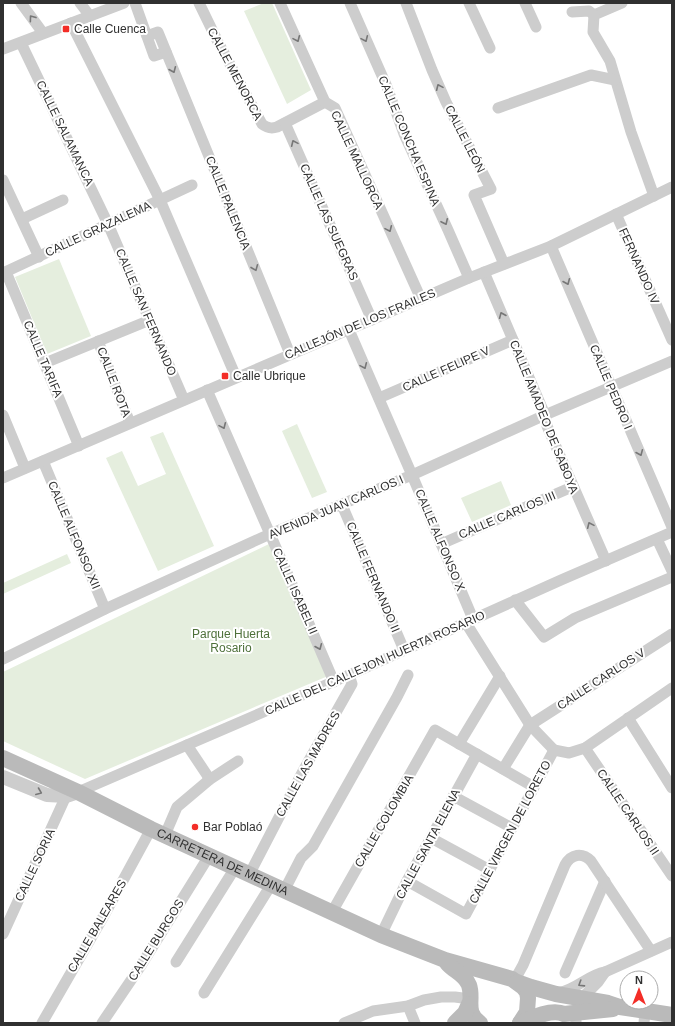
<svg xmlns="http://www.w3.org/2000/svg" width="675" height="1026" viewBox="0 0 675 1026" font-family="Helvetica,sans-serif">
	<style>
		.green { fill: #e5eede }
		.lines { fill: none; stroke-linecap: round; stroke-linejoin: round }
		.minor { stroke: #cdcdcd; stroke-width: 11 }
		.tertiary { stroke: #cdcdcd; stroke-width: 14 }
		.secondary { stroke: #bababa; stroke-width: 16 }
		.oneway { stroke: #777 }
		.poi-dot { fill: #f32d27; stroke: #fff; stroke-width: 1.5 }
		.labels { text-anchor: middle; stroke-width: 4; stroke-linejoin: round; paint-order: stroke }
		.poi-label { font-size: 12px; fill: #303030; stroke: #fff; text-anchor: start }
		.street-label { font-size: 12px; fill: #303030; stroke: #fff }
		.park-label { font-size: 12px; fill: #4e703a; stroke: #fff }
	</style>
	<rect width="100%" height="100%" fill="#fff"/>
	<g class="green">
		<path d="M264 3H272L311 90 287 104 244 11Z"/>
		<path d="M59 259 91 336 47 354 15 277Z"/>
		<path d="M297 424 327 492 312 498 282 431Z"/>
		<path d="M163 432 214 546 158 571 106 458 122 451 138 486 166 474 150 437Z"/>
		<path d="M501 481 511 505 472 522 461 498Z"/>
		<path d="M269 544 328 676 85 779 3 741V672Z"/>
		<path d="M67 554 71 563 3 594V583Z"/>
	</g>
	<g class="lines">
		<g class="minor">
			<path d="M21 3 43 33"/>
			<path d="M80 3 90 16"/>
			<path d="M135 3 154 56 166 52"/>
			<path d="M199 3 217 40 262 124C267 128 271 129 277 127L325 102"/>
			<path d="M280 3 325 102 335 108 421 299"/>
			<path d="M350 3 387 87 404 134 448 230 469 278"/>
			<path d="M406 3 432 70 446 102 491 189 474 195 504 264"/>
			<path d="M469 3 490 48"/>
			<path d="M525 3 536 27"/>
			<path d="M622 3 594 15 593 32 610 61 631 132 654 196"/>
			<path d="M572 12 589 11 594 15"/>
			<path d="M71 23 160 200 236 377"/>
			<path d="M147 36 158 32 290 354"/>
			<path d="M21 43 108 224 184 400"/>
			<path d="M3 49 124 3"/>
			<path d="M498 108 591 75 615 80"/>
			<path d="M285 123 372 320"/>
			<path d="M3 180 39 257"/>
			<path d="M616 214 672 340"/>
			<path d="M22 219 63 200"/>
			<path d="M551 246 672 527"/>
			<path d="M6 272 79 446"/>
			<path d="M484 272 545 415 547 426 606 561"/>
			<path d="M3 273 192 185"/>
			<path d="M349 330 412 475 473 619"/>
			<path d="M98 341 130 423"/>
			<path d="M45 363 150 320"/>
			<path d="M207 390 291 582 334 682"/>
			<path d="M379 398 513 340"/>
			<path d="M3 415 25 468"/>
			<path d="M43 461 105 609"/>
			<path d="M3 478 469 278 551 246 672 187"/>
			<path d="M342 505 404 650"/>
			<path d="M657 539 672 571"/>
			<path d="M441 544 572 487"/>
			<path d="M515 600 544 637 575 618 672 577"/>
			<path d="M466 623 530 725 554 750"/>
			<path d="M3 659 105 609 270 534 412 475 545 415 672 361"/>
			<path d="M628 718 672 788"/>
			<path d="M459 744 500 676"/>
			<path d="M187 745 207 775 209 780"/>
			<path d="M585 748 672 876"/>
			<path d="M554 750 569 753 585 748 672 688"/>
			<path d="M503 769 530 725 672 634"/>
			<path d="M78 792 349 675 561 580 672 532"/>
			<path d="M453 796 512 828"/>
			<path d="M165 835 177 807 209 780 238 761"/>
			<path d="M431 838 490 870"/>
			<path d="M249 875 303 771 352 684 349 675"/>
			<path d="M407 881 466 914 554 750"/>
			<path d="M284 891 301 858 313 846 397 697 408 675"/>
			<path d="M332 912 435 730 534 787"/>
			<path d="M3 934 66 796"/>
			<path d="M381 935 407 881 477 754"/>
			<path d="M176 962 235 868"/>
			<path d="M565 973 605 881"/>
			<path d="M512 979 518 974 523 965 565 865C571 854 582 852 591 861L651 951"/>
			<path d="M204 993 271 885"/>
			<path d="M558 993C576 990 588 975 605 972L672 942"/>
			<path d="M579 1001 598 982 605 972"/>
			<path d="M408 1006 415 1023"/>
			<path d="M576 1013V1023"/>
			<path d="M42 1023 102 919 151 829"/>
			<path d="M102 1023 140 967 209 856"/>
			<path d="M344 1023 373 1011 408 1006 424 1000 441 997H455L470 999"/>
			<path d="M644 1023 645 1011"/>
		</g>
		<path class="tertiary" d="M3 777 47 795 66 796 78 792"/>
		<g class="secondary">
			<path id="s1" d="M3 758 78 792 151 829 381 935 445 960 512 979 523 987 527 992 528 998 527 1012 520 1023"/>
			<path d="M447 963C453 971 464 973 469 985 474 999 464 1012 480 1023"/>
			<path d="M517 982 531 987 556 994 608 1003 620 1007 672 1015"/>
			<path d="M455 1023 465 1013 469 1004"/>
			<path d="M520 1023C531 1018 552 1008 564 1014L613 1009"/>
		</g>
	</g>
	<defs><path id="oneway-chevron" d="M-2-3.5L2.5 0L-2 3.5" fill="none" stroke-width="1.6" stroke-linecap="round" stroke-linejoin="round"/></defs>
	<g class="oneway">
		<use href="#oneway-chevron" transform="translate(32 18) rotate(-126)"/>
		<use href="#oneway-chevron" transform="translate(297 39) rotate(66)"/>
		<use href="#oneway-chevron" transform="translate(365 39) rotate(66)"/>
		<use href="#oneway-chevron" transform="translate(173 70) rotate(67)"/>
		<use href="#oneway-chevron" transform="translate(439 87) rotate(-114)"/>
		<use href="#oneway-chevron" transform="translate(294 143) rotate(-114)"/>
		<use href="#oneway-chevron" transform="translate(445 222) rotate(65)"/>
		<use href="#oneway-chevron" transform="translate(389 229) rotate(66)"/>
		<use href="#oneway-chevron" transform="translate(255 268) rotate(68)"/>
		<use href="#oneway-chevron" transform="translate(567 282) rotate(67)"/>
		<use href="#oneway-chevron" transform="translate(502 315) rotate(-113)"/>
		<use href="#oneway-chevron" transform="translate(364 366) rotate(66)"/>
		<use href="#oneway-chevron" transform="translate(223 426) rotate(66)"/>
		<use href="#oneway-chevron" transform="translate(640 453) rotate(67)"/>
		<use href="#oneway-chevron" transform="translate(590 525) rotate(-114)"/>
		<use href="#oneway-chevron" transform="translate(319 647) rotate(67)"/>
		<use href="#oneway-chevron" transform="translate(39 792) rotate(22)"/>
		<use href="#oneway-chevron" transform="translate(581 984) rotate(148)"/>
	</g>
	<g class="poi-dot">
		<rect x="62" y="25" width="8" height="8" rx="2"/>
		<rect x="221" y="372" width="8" height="8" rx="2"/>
		<circle cx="195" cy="827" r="4"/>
	</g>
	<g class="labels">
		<g class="poi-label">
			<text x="74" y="33">Calle Cuenca</text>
			<text x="233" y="380">Calle Ubrique</text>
			<text x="203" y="831">Bar Poblaó</text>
		</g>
		<g class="street-label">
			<text transform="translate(235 74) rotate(62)" y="4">CALLE MENORCA</text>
			<text transform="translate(65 133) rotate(64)" y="4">CALLE SALAMANCA</text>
			<text transform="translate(465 139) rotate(63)" y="4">CALLE LEÓN</text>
			<text transform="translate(409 141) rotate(67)" y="4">CALLE CONCHA ESPINA</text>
			<text transform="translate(357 160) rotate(65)" y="4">CALLE MALLORCA</text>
			<text transform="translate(228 203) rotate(68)" y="4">CALLE PALENCIA</text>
			<text transform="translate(329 222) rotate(66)" y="4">CALLE LAS SUEGRAS</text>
			<text transform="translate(98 229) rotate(-25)" y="4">CALLE GRAZALEMA</text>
			<text transform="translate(639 266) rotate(66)" y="4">FERNANDO IV</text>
			<text transform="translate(146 312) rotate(67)" y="4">CALLE SAN FERNANDO</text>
			<text transform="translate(360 324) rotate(-23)" y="4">CALLEJÓN DE LOS FRAILES</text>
			<text transform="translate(43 359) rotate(67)" y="4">CALLE TARIFA</text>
			<text transform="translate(446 369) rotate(-24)" y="4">CALLE FELIPE V</text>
			<text transform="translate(114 382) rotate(69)" y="4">CALLE ROTA</text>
			<text transform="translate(611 387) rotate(67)" y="4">CALLE PEDRO I</text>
			<text transform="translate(544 417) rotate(68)" y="4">CALLE AMADEO DE SABOYA</text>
			<text transform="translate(336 507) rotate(-23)" y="4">AVENIDA JUAN CARLOS I</text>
			<text transform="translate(507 515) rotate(-23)" y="4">CALLE CARLOS III</text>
			<text transform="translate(74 535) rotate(67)" y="4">CALLE ALFONSO XII</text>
			<text transform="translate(440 540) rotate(67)" y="4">CALLE ALFONSO X</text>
			<text transform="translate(373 577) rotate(67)" y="4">CALLE FERNANDO II</text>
			<text transform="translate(295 591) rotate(66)" y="4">CALLE ISABEL II</text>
			<text transform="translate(375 663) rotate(-24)" y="4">CALLE DEL CALLEJON HUERTA ROSARIO</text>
			<text transform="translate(601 679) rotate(-33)" y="4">CALLE CARLOS V</text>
			<text transform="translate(308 764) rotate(-61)" y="4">CALLE LAS MADRES</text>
			<text transform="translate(628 812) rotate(56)" y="4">CALLE CARLOS II</text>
			<text transform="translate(384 821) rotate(-60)" y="4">CALLE COLOMBIA</text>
			<text transform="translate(510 832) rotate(-62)" y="4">CALLE VIRGEN DE LORETO</text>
			<text transform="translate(428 844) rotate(-62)" y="4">CALLE SANTA ELENA</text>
			<text dy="4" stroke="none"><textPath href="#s1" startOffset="243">CARRETERA DE MEDINA</textPath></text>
			<text transform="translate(35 865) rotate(-65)" y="4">CALLE SORIA</text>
			<text transform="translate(97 926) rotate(-60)" y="4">CALLE BALEARES</text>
			<text transform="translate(156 940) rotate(-58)" y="4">CALLE BURGOS</text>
		</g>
		<g class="park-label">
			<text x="231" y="638">Parque Huerta<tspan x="231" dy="14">Rosario</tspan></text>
		</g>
	</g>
	<rect width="675" height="1026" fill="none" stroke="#303030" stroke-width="8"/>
	<g transform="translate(639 990)"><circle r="19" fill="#ffffff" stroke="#acacac"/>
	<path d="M0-3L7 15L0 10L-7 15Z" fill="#f32d27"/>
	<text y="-6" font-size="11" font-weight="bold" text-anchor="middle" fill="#303030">N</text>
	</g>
</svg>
